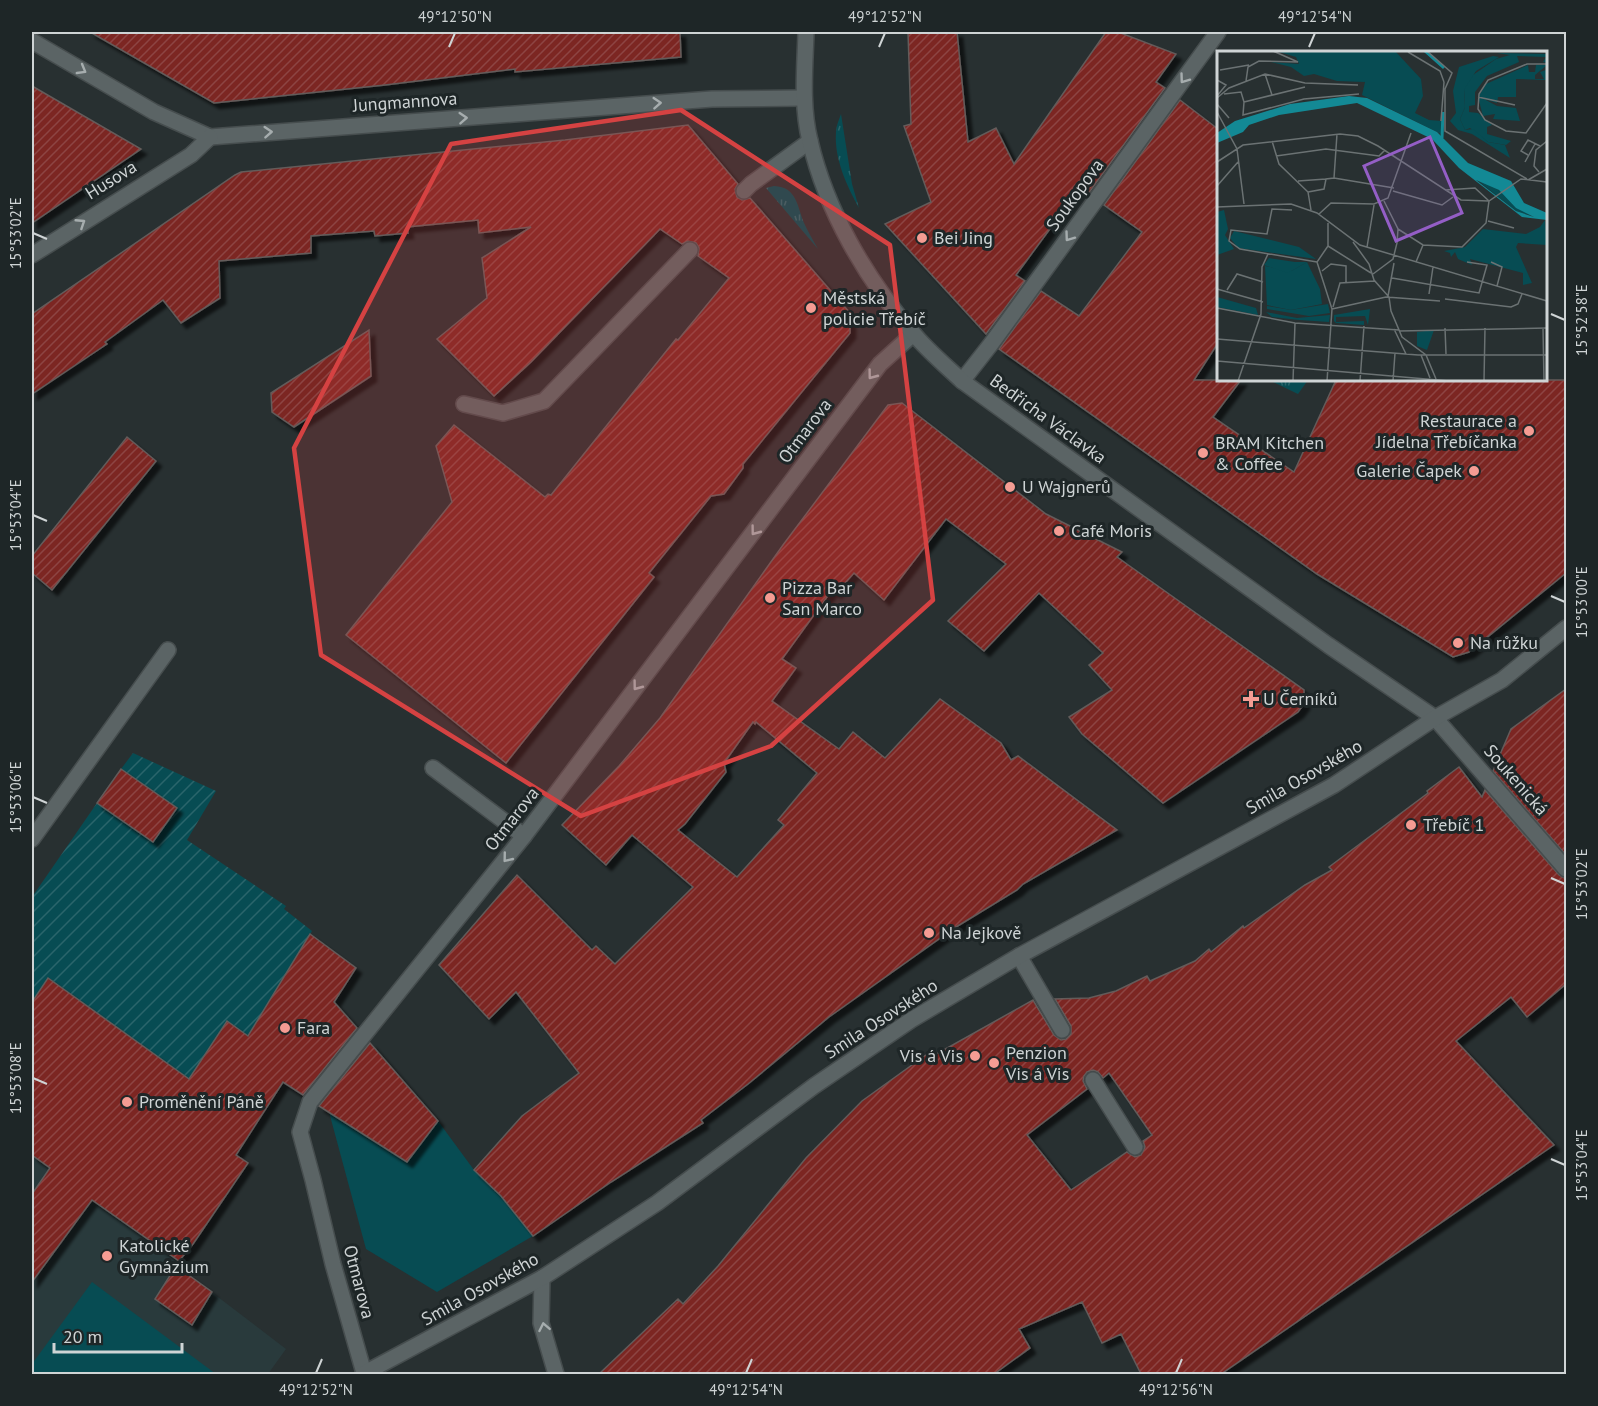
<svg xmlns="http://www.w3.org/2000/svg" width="1598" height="1406" viewBox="0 0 1598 1406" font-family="'PT Sans',sans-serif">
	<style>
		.built { fill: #293a3c }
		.grass { fill: url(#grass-tufts) }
		.park { fill: #074c53 }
		.garden { fill: url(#garden-furrows) }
		.building { fill: url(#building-hatch); stroke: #645b5a; stroke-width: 1.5; fill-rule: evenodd; filter: url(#shadow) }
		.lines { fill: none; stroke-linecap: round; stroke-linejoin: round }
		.service-casing { stroke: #464d4e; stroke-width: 18 }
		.minor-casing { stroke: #464d4e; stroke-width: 18 }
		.tertiary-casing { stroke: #464d4e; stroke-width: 18 }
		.service { stroke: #5b6465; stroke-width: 15 }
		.minor { stroke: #5b6465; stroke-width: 15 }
		.tertiary { stroke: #5b6465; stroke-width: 15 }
		.oneway { stroke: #a6adae }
		.marked { fill: #d54242; fill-opacity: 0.2; stroke: #d54242; stroke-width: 4.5; stroke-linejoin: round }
		.ticks { fill: none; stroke: #cfd4d5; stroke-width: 2 }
		.poi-dot { fill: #f59c93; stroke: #1e2627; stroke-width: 2 }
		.labels { text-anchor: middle; stroke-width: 6; stroke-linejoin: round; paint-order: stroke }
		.street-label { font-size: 18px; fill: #cfd4d5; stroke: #1e2627 }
		.poi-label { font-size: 18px; fill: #cfd4d5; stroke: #1e2627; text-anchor: start }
		.inset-river { fill: none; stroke: #138995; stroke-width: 3 }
		.inset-road { fill: none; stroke: #6b7273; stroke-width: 1.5 }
		.view { fill: #945ec6; fill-opacity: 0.15; stroke: #945ec6; stroke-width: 3 }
		.inset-edge { fill: none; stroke: #cfd4d5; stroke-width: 3 }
		.neatline { fill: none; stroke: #cfd4d5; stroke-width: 2 }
		.ticks-label { font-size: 15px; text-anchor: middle; fill: #cfd4d5 }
	</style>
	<defs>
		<pattern id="grass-tufts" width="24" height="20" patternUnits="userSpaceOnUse" patternTransform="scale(1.5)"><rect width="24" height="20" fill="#074c53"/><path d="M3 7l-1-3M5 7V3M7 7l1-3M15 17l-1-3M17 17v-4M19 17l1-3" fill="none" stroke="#2a656b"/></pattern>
		<pattern id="garden-furrows" width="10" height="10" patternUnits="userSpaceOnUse" patternTransform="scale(1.5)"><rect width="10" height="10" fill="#074c53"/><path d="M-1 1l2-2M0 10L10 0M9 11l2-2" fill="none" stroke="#2a656b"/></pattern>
		<pattern id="building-hatch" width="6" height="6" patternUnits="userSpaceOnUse" patternTransform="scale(1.5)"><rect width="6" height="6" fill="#7b2523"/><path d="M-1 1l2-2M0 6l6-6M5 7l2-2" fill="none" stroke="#8d4442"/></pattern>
		<filter id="shadow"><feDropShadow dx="5.5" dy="5.5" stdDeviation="1.5" flood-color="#0009"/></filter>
	</defs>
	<rect width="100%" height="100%" fill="#283031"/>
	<path class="built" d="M32 1132 189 1248 176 1265 286 1349 268 1374H32Z"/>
	<g class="grass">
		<path d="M841 114 852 184 859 208C847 186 834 159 836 132 836 126 839 120 841 114Z"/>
		<path d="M774 186C797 187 797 206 804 223 808 232 813 240 818 249L766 188Z"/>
		<path d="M1269 380H1308L1298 394Z"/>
	</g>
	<g class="park">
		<path d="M329 1112 407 1162 438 1121 474 1170 495 1188 533 1236 437 1292 366 1249Z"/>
		<path d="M92 1282 216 1374H32V1364Z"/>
	</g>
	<path class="garden" d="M133 753 216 791 187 840 286 906 284 909 312 931 248 1036 227 1021 189 1079 49 978 32 1002V897L97 803 153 842 177 808 121 769Z"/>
	<g class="building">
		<path d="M90 32H680L681 57 515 72V69L385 85 214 103Z"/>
		<path d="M908 32H957L968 142 996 128 1014 164 1106 32H1118L1176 54 1156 82 1165 88 1088 194 1080 188 1016 275 1025 281 986 334 885 224 931 202 904 126 911 124Z"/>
		<path d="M32 86 141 149 32 223Z"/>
		<path d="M1180 100 1218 129V343L1194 380H1241L1213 417 1294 472 1336 380H1566V573L1469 652 1453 657 1317 574 999 349 1041 291 1079 316 1142 232 1104 205Z"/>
		<path d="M688 125 738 184 735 189 737 197 742 200 750 198 850 313V333L743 464V468L724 494 711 496 649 573 654 577 506 763 346 635 452 502 436 446 454 425 545 497 548 494 551 495 676 339 678 340 729 278 698 256 699 248 696 243 688 241 682 244 660 229 531 362 494 396 437 339 487 298 482 258 531 227 479 233 478 220 407 227 408 233 375 236 374 231 311 236V253L219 261 220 298 181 323 163 300 105 342 107 344 32 394V314L235 175 241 172 565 140Z"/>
		<path d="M369 330 371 376 294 427 272 412 271 393Z"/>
		<path d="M902 403 1046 514 1122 552 1117 557 1304 690V704L1298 712 1163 803 1082 734 1069 717 1112 690 1089 665 1103 653 1039 593 984 651 948 621 1006 564 946 519 884 600 854 573 836 593 832 590 782 659 796 668 772 701 839 749 853 732 885 758 940 699 1001 743 1011 760 1018 756 1117 830 1023 884 1017 890 956 927 829 1017 748 1084 701 1120 703 1123 611 1182 533 1236 501 1196 474 1170 522 1116 579 1073 516 992 489 1019 439 965 517 875 592 950 596 946 615 964 693 887 632 835 606 865 562 825 619 766 660 718 783 545 888 405ZM753 722 755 724 756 722 817 773 778 820 784 825 737 877 678 830 685 824 726 772 724 763Z"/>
		<path d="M127 437 156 461 52 590 32 573V556Z"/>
		<path d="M1566 689V855L1493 771 1511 729Z"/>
		<path d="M1459 767 1482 797 1485 790 1559 875 1566 879V984L1527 1017 1511 997 1456 1041 1554 1145 1221 1374H1141L1121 1334 1102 1343 1082 1302 1019 1329 1030 1348 994 1374H599L678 1299 683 1304 718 1266 806 1158 862 1101 930 1052 933 1056 1033 1000 1054 1035 1061 1040 1066 1039 1071 1034V1026L1055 999 1089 998 1116 991 1147 976 1150 981 1195 961 1209 949 1211 952 1243 926 1244 928 1305 885 1332 870 1329 867 1428 793 1427 791ZM1093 1070 1098 1072 1103 1078 1109 1073 1152 1135 1143 1141 1145 1147 1141 1155 1135 1157 1127 1152 1071 1190 1027 1135 1087 1089 1083 1081 1084 1076 1087 1072Z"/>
		<path d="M121 769 177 808 153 842 97 803Z"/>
		<path d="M310 934 356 968 334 1002 357 1028 303 1095 283 1082 236 1155 248 1163 193 1244 179 1261 92 1200 32 1282V1194L50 1168 32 1155V1002L48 978 189 1079 227 1021 248 1036Z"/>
		<path d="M370 1043 438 1121 407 1162 319 1106Z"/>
		<path d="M176 1266 212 1292 192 1325 155 1299Z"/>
	</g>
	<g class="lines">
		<g class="service-casing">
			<g id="service">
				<path d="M744 191 751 184 810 141"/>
				<path d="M464 404 503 413 544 401 690 250"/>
				<path d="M433 768 524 836"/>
				<path d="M32 839 168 650"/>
				<path d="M1019 956 1062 1030"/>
				<path d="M1093 1080 1135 1147"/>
			</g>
		</g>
		<g class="minor-casing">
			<g id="minor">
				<path d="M32 41 154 112 210 137 712 99 804 98"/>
				<path d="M32 255 191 155 210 137"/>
				<path d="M962 381 991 344 1218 32"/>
				<path d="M1435 718 1566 869"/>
				<path d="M542 1278 541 1323 556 1374"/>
				<path d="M364 1373 333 1264 313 1180 300 1132 310 1102 524 836 880 364 913 334"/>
			</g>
		</g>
		<g class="tertiary-casing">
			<g id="tertiary">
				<path d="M806 32C805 67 801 105 810 141 826 210 866 279 913 333 927 350 945 365 962 381L1328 645 1435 718"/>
				<path d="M363 1374 542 1278 657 1203 814 1086 911 1020 1019 956 1334 785 1435 718 1502 680 1566 628"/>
			</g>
		</g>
		<use href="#service" class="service"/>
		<use href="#minor" class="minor"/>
		<use href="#tertiary" class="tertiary"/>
	</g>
	<defs><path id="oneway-chevron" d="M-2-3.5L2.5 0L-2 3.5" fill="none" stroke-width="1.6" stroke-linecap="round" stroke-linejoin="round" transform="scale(1.5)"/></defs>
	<g class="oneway">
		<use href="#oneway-chevron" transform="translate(82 70) rotate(30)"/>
		<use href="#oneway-chevron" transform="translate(1184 79) rotate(126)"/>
		<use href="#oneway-chevron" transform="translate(657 103) rotate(-4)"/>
		<use href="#oneway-chevron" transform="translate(463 118) rotate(-4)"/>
		<use href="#oneway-chevron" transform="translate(268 132) rotate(-4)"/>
		<use href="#oneway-chevron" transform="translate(81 223) rotate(-33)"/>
		<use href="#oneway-chevron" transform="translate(1069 237) rotate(126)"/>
		<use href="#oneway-chevron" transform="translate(872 375) rotate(127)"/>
		<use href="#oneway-chevron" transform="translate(755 531) rotate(127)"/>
		<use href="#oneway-chevron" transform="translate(637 686) rotate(127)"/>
		<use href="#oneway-chevron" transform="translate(507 858) rotate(129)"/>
		<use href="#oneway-chevron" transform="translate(544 1327) rotate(-101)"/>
	</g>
	<path class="marked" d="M681 110 890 245 933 600 771 746 581 816 321 655 294 448 451 144Z"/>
	<path class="ticks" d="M449 47 455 33M879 47 885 33M1309 47 1315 33M33 233 47 239M1551 314 1565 320M33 515 47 521M1551 596 1565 602M33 797 47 803M1551 878 1565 884M33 1078 47 1084M1551 1159 1565 1165M316 1373 322 1359M746 1373 752 1359M1176 1373 1182 1359"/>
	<g class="poi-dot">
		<circle cx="922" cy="238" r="6"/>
		<circle cx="811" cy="308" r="6"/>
		<circle cx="1529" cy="431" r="6"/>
		<circle cx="1203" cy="453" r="6"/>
		<circle cx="1474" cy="471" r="6"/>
		<circle cx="1010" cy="487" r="6"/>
		<circle cx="1059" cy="531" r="6"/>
		<circle cx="770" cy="598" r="6"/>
		<circle cx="1458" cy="643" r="6"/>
		<path d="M1248 690h6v6h6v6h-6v6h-6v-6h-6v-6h6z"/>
		<circle cx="1411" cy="825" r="6"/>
		<circle cx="929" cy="933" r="6"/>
		<circle cx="285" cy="1028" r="6"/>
		<circle cx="975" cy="1056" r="6"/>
		<circle cx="994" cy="1063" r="6"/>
		<circle cx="127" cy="1102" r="6"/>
		<circle cx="107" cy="1256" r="6"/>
	</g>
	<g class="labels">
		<g class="street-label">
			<text transform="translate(405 102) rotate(-4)" y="6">Jungmannova</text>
			<text transform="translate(111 180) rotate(-32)" y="6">Husova</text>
			<text transform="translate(1075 195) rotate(-54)" y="6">Soukopova</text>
			<text transform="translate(1048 419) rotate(36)" y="6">Bedřicha Václavka</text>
			<text transform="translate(805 431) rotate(-53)" y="6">Otmarova</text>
			<text transform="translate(1304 777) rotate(-30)" y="6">Smila Osovského</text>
			<text transform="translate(1516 780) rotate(49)" y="6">Soukenická</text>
			<text transform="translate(512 819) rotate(-52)" y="6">Otmarova</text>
			<text transform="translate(881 1019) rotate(-33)" y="6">Smila Osovského</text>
			<text transform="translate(359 1282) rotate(75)" y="6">Otmarova</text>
			<text transform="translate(480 1289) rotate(-29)" y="6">Smila Osovského</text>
		</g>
		<g class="poi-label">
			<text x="934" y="244">Bei Jing</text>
			<text x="823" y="304">Městská<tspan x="823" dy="21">policie Třebíč</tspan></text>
			<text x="1517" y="427" text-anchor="end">Restaurace a<tspan x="1517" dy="21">Jídelna Třebíčanka</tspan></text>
			<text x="1215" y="449">BRAM Kitchen<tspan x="1215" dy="21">&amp; Coffee</tspan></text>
			<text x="1462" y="477" text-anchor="end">Galerie Čapek</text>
			<text x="1022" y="493">U Wajgnerů</text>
			<text x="1071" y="537">Café Moris</text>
			<text x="782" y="594">Pizza Bar<tspan x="782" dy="21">San Marco</tspan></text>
			<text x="1470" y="649">Na růžku</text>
			<text x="1263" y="705">U Černíků</text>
			<text x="1423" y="831">Třebíč 1</text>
			<text x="941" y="939">Na Jejkově</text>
			<text x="297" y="1034">Fara</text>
			<text x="1006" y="1059">Penzion<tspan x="1006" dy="21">Vis á Vis</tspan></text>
			<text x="963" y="1062" text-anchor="end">Vis á Vis</text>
			<text x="139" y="1108">Proměnění Páně</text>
			<text x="119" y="1252">Katolické<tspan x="119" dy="21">Gymnázium</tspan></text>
		</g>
	</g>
	<g transform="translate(1217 51)">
		<rect width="330" height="330" fill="#283031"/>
		<path d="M280 2 330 3V12L326 11 329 6 300 5 302 11 270 25 258 41V54L252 55V61L261 62 275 74 270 76V83L294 90 289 94 271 91 253 77 248 79 243 68 248 56 247 38 256 24 279 8 293 4ZM311 14 312 21H318L319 14H330L318 24V28H327L323 21 329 19V29L299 28V46H281L280 52 267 48 280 55 299 57 303 70 276 68 278 63 266 65 261 46 269 33ZM0 246 39 257 41 264 0 256ZM153 258 151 274 148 265 119 266V271L147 270V274L119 272 117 270V264ZM49 261 80 267 113 264 112 271 82 269 55 266Z" fill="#074c53"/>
		<path d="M276 5 282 6 259 20 247 39 248 56 243 68 248 79 256 78 271 91 288 94 293 107 255 83 241 79 233 70 239 62 236 40 242 16ZM259 128 276 135 318 166 299 160Z" fill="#074c53"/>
		<path d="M90 211 103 238 105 253 74 259 50 254 48 215 74 220Z" fill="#074c53"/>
		<path d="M59 0H178L204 28 206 45 198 62 212 69 225 70 224 83 145 44 148 31 120 30 97 23 87 25 74 16 54 11 82 13 79 6ZM7 159 11 178 8 184 17 198 0 204V161ZM328 169 330 194 301 192 299 196 315 232 306 234V222L253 208 255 214 241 208 238 201 234 206 233 202 227 200 248 196 266 178 309 183 323 176ZM17 180 82 196 99 208 21 197 13 187ZM52 207 78 211H90L71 222 47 214ZM111 253 113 262 92 265 50 258V255L74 259ZM217 279 210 299 200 295V281Z" fill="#074c53"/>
		<path d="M132 45 150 47 220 81 251 112 294 130 307 152 330 162V169L305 166 242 117 215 88 140 52 62 64 32 74 26 81 0 92V82L18 70 73 53ZM259 129 282 139 299 157 317 166 299 160Z" fill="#138995" fill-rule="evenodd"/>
		<path class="inset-river" d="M208 0 227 17M225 87 226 61"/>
		<path class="inset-road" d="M210 0 235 22 228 38V80L310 128M305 0 330 1M191 1 223 20 227 31M330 13H310L271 29 262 43 261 58 268 69 289 80 309 82 330 52M3 19 32 14M48 23 55 44M0 29 9 34 0 45M29 30 31 16 42 10 81 11 56 0M7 43 24 41 27 51M261 46 298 54M0 47 12 37 48 23 88 32 141 34M27 51 26 64 87 48 142 43M27 51 88 36M0 53 12 67M0 61 20 98 27 153M224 70 227 31M55 90 62 113 91 141 94 159M311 104 304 100 311 89 323 95M59 105 109 98 162 105 168 99M0 111 26 94 123 83 141 85 161 95 244 149 272 150 304 128 330 131M308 111 318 93M322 121 317 115 319 99 330 90M117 127 120 83M311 129 330 118M81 130 109 128M0 135 21 111M228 139 258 137 272 150M176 140 225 154 236 146M91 141 107 138 109 128 117 127 177 137M0 156 74 153 100 162 143 194 330 250M75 159 55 158 50 183 14 179 12 190 23 198 100 211M102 163 114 152 157 153 171 147 194 82M271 170 297 177M181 178 206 194 245 196 269 172 272 150M136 191 152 213 157 229 172 246 174 260 185 286 209 304 219 328M111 195 154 222M150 196 157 154M199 211 206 194M274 211 285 216 280 235M105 220 114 213 129 215V232M156 223 176 208 180 192 181 178 167 150M175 227 262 242 270 214 250 211M0 238 46 251M10 239 20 223 46 231M212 243 216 216M171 245 177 212M228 248 294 256 301 253 305 243M116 256 123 232 158 230M0 257 78 272 182 279M115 258 169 246 223 250M228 277 229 303M326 277 327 330M177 278 189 303M182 280 330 277M0 288 201 304H330M204 304 213 327M0 310 232 330M21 330 44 263 45 216 51 203M76 330 78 272M110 330 115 258 100 211 111 195V172M143 330 147 275M176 330 178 302M267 330 268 277"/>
		<path class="view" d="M213 86 245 162 179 190 147 115Z"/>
		<rect width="330" height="330" class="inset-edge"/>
	</g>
	<rect width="1598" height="1406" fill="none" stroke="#1e2627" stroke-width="66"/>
	<path d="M54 1343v9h128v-9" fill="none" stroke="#cfd4d5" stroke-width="3"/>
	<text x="63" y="1343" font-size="18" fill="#cfd4d5" stroke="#1e2627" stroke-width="4.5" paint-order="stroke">20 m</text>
	<rect x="33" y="33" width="1532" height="1340" class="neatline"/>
	<g class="ticks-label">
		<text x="455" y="22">49°12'50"N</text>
		<text x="885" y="22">49°12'52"N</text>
		<text x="1315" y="22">49°12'54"N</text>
		<text transform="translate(16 233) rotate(-90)" y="5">15°53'02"E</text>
		<text transform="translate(1582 320) rotate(-90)" y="5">15°52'58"E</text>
		<text transform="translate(16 515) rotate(-90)" y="5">15°53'04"E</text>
		<text transform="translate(1582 602) rotate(-90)" y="5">15°53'00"E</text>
		<text transform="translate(16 797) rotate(-90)" y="5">15°53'06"E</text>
		<text transform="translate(1582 884) rotate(-90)" y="5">15°53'02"E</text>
		<text transform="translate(16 1078) rotate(-90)" y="5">15°53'08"E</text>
		<text transform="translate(1582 1165) rotate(-90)" y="5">15°53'04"E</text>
		<text x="316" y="1395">49°12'52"N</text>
		<text x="746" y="1395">49°12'54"N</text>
		<text x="1176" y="1395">49°12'56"N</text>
	</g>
</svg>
